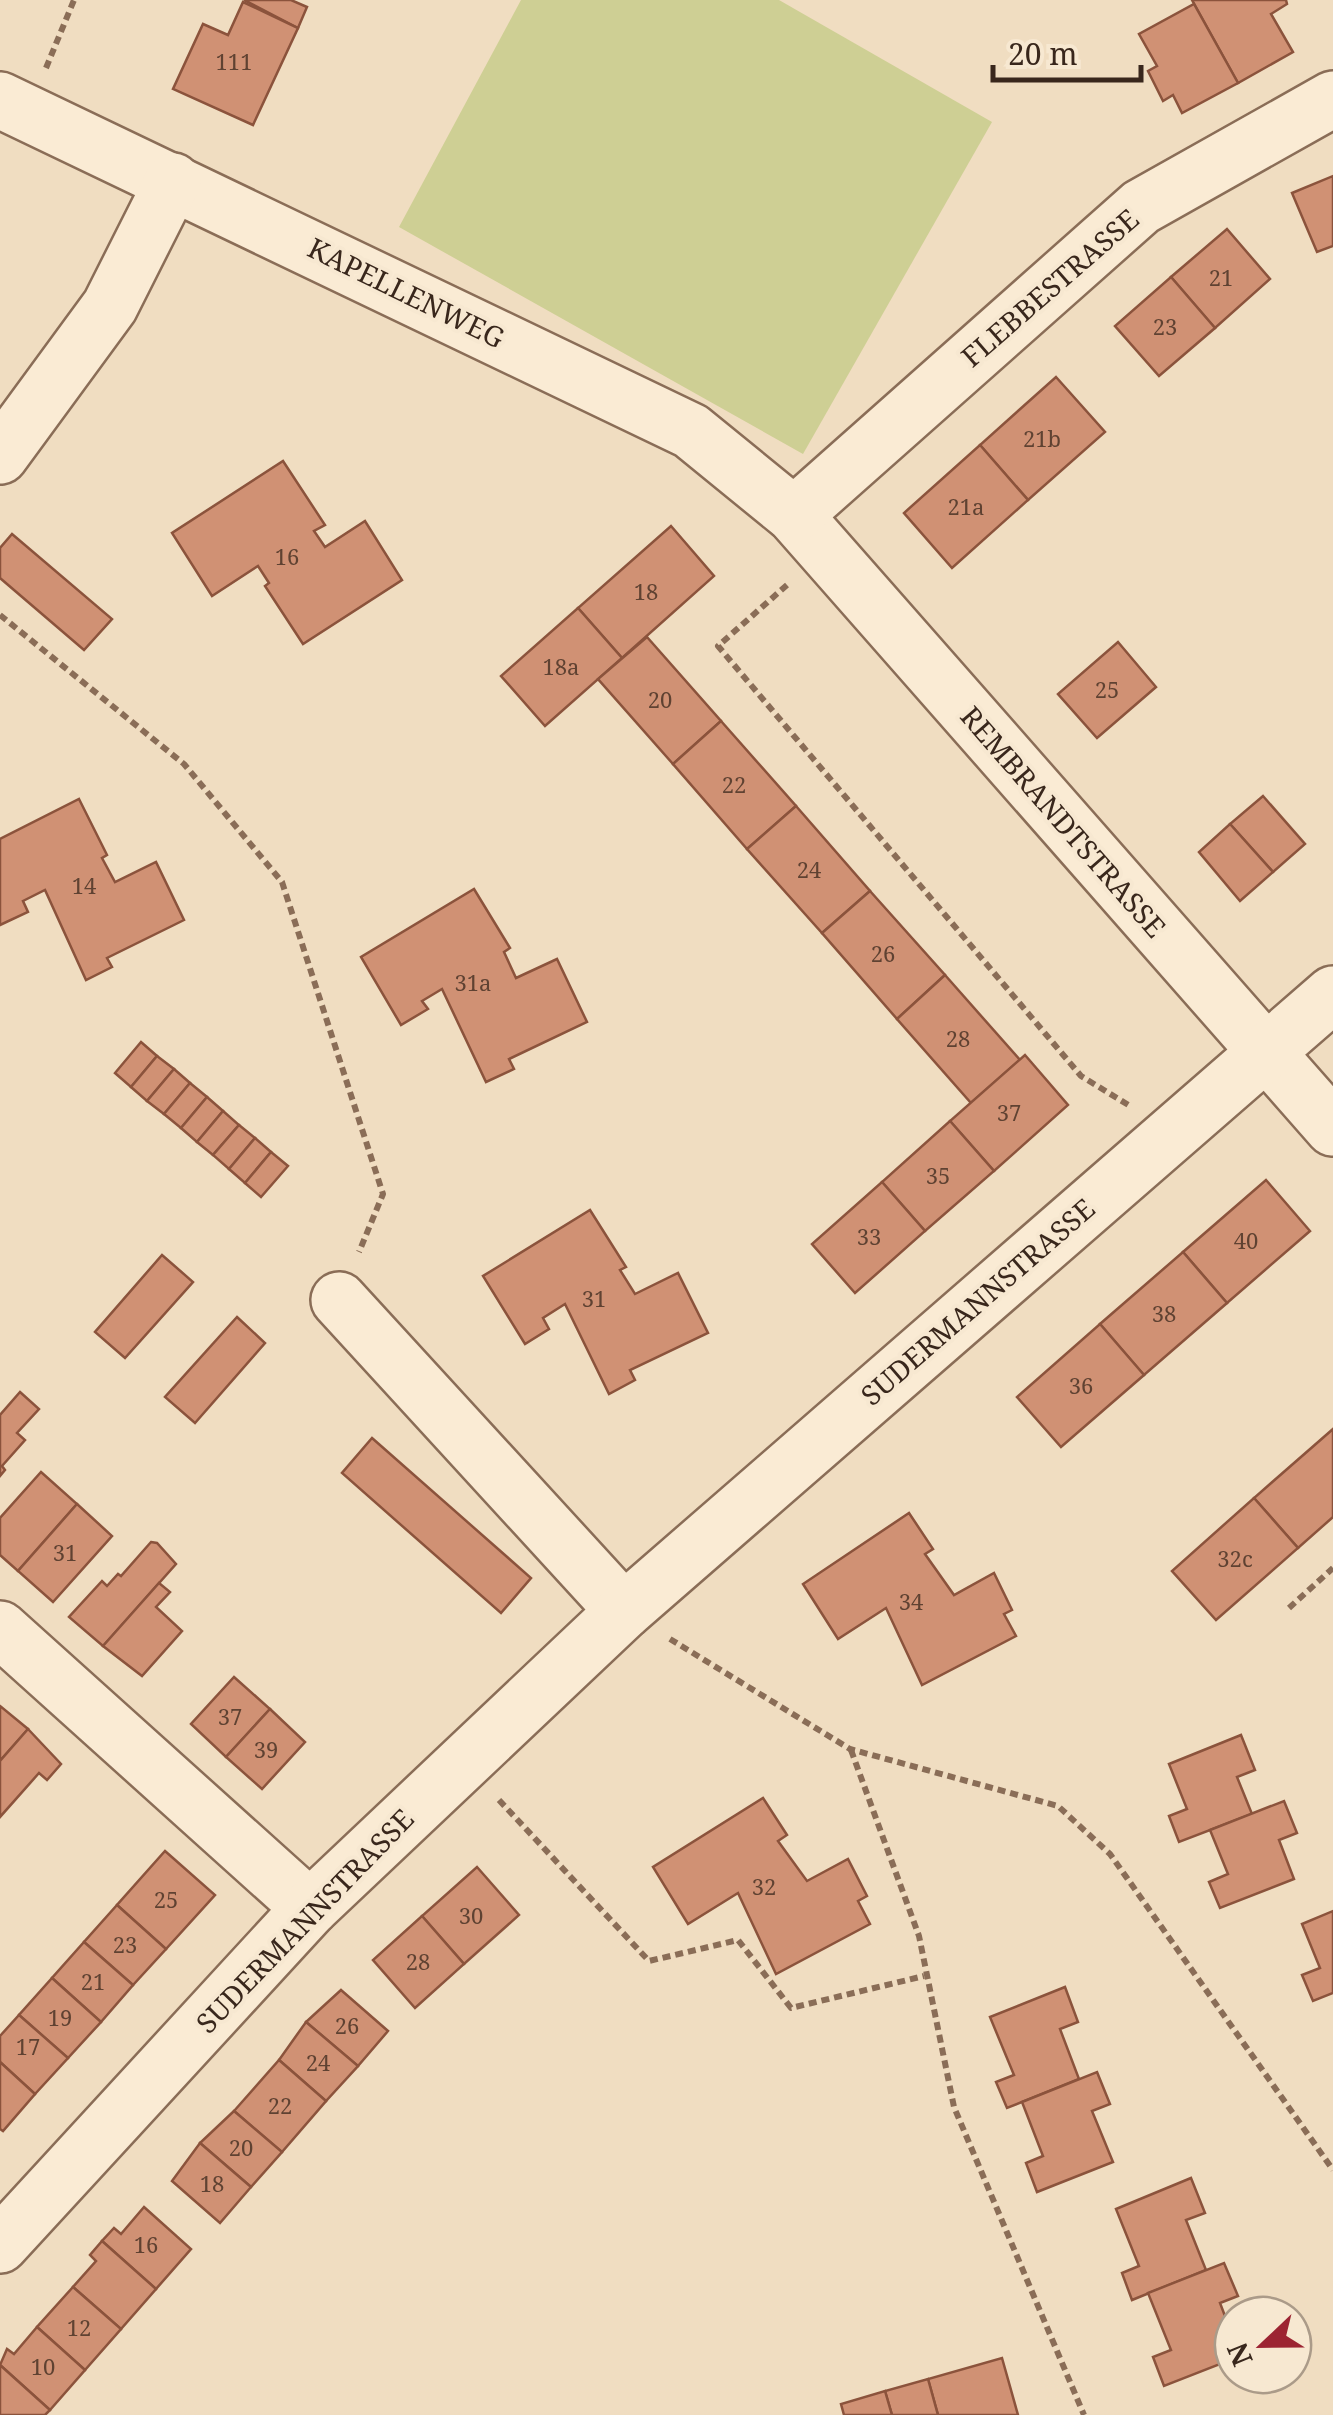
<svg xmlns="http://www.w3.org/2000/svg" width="1333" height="2415" viewBox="0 0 1333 2415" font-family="'Noto Serif',serif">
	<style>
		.green { fill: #cecf94 }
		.building { fill: #d09174; stroke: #8b533c; stroke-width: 2.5 }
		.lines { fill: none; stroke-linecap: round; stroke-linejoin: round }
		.minor-casing { stroke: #8a6d57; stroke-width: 60 }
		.path { stroke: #8a6d57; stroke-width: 6; stroke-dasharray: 8 5; stroke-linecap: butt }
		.minor { stroke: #faebd4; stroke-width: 55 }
		.labels { text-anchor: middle; stroke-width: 8; stroke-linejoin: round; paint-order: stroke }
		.number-label { font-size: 22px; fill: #5f4232 }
		.street-label { font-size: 28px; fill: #39271c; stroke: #f7e8d1 }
	</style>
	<rect width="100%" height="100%" fill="#f0ddc1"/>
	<path class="green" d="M521 0H779L992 122 803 454 399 227Z"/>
	<g class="building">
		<path d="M244 0H291L307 7 298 28Z"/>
		<path d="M1192 0H1286L1287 4 1271 14 1293 52 1238 83Z"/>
		<path d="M243 2 298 28 253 125 173 89 203 24 228 35Z"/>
		<path d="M1194 4 1238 83 1182 113 1173 95 1163 101 1148 71 1157 66 1139 34Z"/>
		<path d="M1333 176V246L1317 252 1292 193Z"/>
		<path d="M1227 229 1270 279 1215 328 1171 277Z"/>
		<path d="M1171 277 1215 328 1159 376 1115 326Z"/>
		<path d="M1056 377 1105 432 1028 500 980 445Z"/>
		<path d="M980 445 1028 500 952 568 904 513Z"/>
		<path d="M283 461 325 525 314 531 325 547 365 521 402 580 303 644 265 586 269 583 258 566 212 596 172 533Z"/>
		<path d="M671 526 714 576 622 658 578 608Z"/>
		<path d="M12 534 112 619 84 650 0 578V548Z"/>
		<path d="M578 608 622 658 545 726 501 676Z"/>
		<path d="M647 637 721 721 673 764 598 679Z"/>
		<path d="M1118 642 1156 687 1097 738 1058 694Z"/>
		<path d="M721 721 796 806 747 849 673 764Z"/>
		<path d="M1263 796 1305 844 1273 872 1230 824Z"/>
		<path d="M79 799 107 855 102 858 115 882 156 862 184 920 107 958 112 967 86 980 45 890 23 901 28 912 0 925V839Z"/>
		<path d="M796 806 870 891 822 933 747 849Z"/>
		<path d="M1230 824 1273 872 1240 901 1199 852Z"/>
		<path d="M474 889 510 948 504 952 516 978 557 959 587 1022 509 1059 514 1069 486 1082 442 989 422 1001 428 1009 401 1025 361 957Z"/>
		<path d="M870 891 945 975 897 1019 822 933Z"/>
		<path d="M945 975 1020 1060 971 1103 897 1019Z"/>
		<path d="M141 1042 157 1056 131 1087 115 1073Z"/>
		<path d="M1025 1055 1068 1105 994 1171 950 1121Z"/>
		<path d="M157 1056 174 1069 147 1101 131 1087Z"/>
		<path d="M174 1069 190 1083 164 1114 147 1101Z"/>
		<path d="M190 1083 207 1097 181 1128 164 1114Z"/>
		<path d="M207 1097 223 1111 197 1142 181 1128Z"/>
		<path d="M223 1111 239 1125 213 1155 197 1142Z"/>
		<path d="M950 1121 994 1171 925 1231 882 1182Z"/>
		<path d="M239 1125 255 1138 229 1169 213 1155Z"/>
		<path d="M255 1138 271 1152 245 1183 229 1169Z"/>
		<path d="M271 1152 288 1166 261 1197 245 1183Z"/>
		<path d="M1266 1180 1310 1231 1227 1303 1183 1252Z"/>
		<path d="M882 1182 925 1231 855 1293 812 1244Z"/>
		<path d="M590 1210 626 1267 620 1270 635 1294 678 1273 708 1333 630 1370 635 1380 609 1394 565 1304 543 1318 549 1329 525 1344 483 1276Z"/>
		<path d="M1183 1252 1227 1303 1144 1375 1100 1324Z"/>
		<path d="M162 1255 193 1282 125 1358 95 1332Z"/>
		<path d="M237 1317 265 1343 195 1423 165 1397Z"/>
		<path d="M1100 1324 1144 1375 1061 1447 1017 1397Z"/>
		<path d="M20 1392 39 1409 17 1433 25 1440 2 1466 5 1470 0 1476V1415Z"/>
		<path d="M1333 1429V1517L1298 1548 1254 1498Z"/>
		<path d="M372 1438 531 1578 501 1613 342 1473Z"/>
		<path d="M41 1472 77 1504 18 1571 0 1555V1518Z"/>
		<path d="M1254 1498 1298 1548 1216 1620 1172 1571Z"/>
		<path d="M77 1504 112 1536 53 1602 18 1571Z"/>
		<path d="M909 1513 933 1549 925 1554 954 1595 994 1573 1012 1610 1004 1614 1016 1636 922 1685 886 1608 838 1639 803 1584Z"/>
		<path d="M151 1542 157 1543 176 1564 103 1646 69 1617 102 1581 107 1586 118 1574 121 1576Z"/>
		<path d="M159 1583 170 1592 156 1607 182 1631 142 1676 103 1646Z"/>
		<path d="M234 1677 270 1709 226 1757 191 1724Z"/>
		<path d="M0 1706 28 1729 0 1761Z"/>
		<path d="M270 1709 305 1742 262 1789 226 1757Z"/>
		<path d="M28 1729 61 1764 47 1780 39 1773 0 1817V1761Z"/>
		<path d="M1241 1735 1255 1770 1237 1777 1252 1814 1179 1842 1169 1816 1187 1809 1169 1764Z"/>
		<path d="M763 1798 787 1835 778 1841 807 1881 848 1859 867 1896 858 1901 870 1924 776 1974 738 1893 688 1924 653 1867Z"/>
		<path d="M1284 1801 1297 1833 1279 1840 1294 1879 1220 1908 1209 1882 1228 1874 1210 1830Z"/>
		<path d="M165 1851 215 1895 166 1949 117 1905Z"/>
		<path d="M477 1867 519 1915 464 1964 422 1916Z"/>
		<path d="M117 1905 166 1949 133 1985 84 1942Z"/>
		<path d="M1333 1911V1993L1313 2001 1302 1975 1320 1968 1302 1924Z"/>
		<path d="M422 1916 464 1964 415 2008 373 1960Z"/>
		<path d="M84 1942 133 1985 101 2022 52 1978Z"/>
		<path d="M52 1978 101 2022 68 2058 19 2015Z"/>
		<path d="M1065 1987 1078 2022 1060 2029 1079 2079 1007 2108 996 2082 1014 2075 990 2017Z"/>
		<path d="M341 1990 388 2031 358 2066 306 2022Z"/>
		<path d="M19 2015 68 2058 35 2094 0 2062V2036Z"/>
		<path d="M306 2022 358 2066 326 2101 279 2060Z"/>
		<path d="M279 2060 326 2101 282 2152 234 2111Z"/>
		<path d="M0 2062 35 2094 3 2131 0 2129Z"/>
		<path d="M1097 2072 1110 2104 1092 2111 1113 2162 1037 2192 1026 2163 1043 2156 1022 2102Z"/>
		<path d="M234 2111 282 2152 251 2187 200 2143Z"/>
		<path d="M200 2143 251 2187 220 2223 172 2181Z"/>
		<path d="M1191 2178 1205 2213 1186 2220 1206 2270 1132 2300 1122 2273 1139 2266 1116 2209Z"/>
		<path d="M144 2207 191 2249 156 2289 102 2241 114 2228 121 2234Z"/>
		<path d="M102 2241 156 2289 121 2329 73 2287 96 2261 90 2255Z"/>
		<path d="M1224 2263 1238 2296 1220 2303 1233 2337V2359L1164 2386 1153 2357 1171 2350 1148 2293Z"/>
		<path d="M73 2287 121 2329 85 2370 37 2327Z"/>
		<path d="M37 2327 85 2370 50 2410 0 2365 7 2349 14 2354Z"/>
		<path d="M1002 2358 1018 2415H938L928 2379Z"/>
		<path d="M0 2365 50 2410 45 2415H0Z"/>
		<path d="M928 2379 938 2415H892L885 2391Z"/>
		<path d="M885 2391 892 2415H844L841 2404Z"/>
	</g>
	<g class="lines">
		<g class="minor-casing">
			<g id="minor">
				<path d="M0 100 691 431 794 515 1333 1128"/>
				<path d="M0 456 110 306 173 181"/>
				<path d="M794 515 1141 207 1333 99"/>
				<path d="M339 1300 624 1611"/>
				<path d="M0 1629 310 1908"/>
				<path d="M0 2245 310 1908 624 1611 1333 994"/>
			</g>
		</g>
		<g class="path">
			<path d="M46 68 74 0"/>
			<path d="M787 585 718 646 1081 1076 1130 1106"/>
			<path d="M0 615 184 764 282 882 383 1194 359 1252"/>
			<path d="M1289 1608 1333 1568"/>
			<path d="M670 1639 850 1749 1058 1806 1110 1854 1333 2170"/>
			<path d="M851 1750 919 1936 954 2107 1084 2415"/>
			<path d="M499 1800 649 1961 738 1940 791 2008 924 1976"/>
		</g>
		<use href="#minor" class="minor"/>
	</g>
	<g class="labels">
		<g class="number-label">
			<text x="234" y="70">111</text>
			<text x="1221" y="286">21</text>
			<text x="1165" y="335">23</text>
			<text x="1042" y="447">21b</text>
			<text x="966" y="515">21a</text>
			<text x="287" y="565">16</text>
			<text x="646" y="600">18</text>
			<text x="561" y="675">18a</text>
			<text x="1107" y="698">25</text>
			<text x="660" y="708">20</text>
			<text x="734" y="793">22</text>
			<text x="809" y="878">24</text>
			<text x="84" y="894">14</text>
			<text x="883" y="962">26</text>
			<text x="473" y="991">31a</text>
			<text x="958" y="1047">28</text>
			<text x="1009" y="1121">37</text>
			<text x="938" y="1184">35</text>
			<text x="869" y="1245">33</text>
			<text x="1246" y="1249">40</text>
			<text x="594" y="1307">31</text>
			<text x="1164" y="1322">38</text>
			<text x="1081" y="1394">36</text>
			<text x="65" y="1561">31</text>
			<text x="1235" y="1567">32c</text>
			<text x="911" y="1610">34</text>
			<text x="230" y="1725">37</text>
			<text x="266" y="1758">39</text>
			<text x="764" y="1895">32</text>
			<text x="166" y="1908">25</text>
			<text x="471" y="1924">30</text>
			<text x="125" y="1953">23</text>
			<text x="418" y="1970">28</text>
			<text x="93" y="1990">21</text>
			<text x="60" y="2026">19</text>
			<text x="347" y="2034">26</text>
			<text x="28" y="2055">17</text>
			<text x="318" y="2071">24</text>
			<text x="280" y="2114">22</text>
			<text x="241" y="2156">20</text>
			<text x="212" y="2192">18</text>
			<text x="146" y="2253">16</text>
			<text x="79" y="2336">12</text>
			<text x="43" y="2375">10</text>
		</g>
		<g class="street-label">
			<text transform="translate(1050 288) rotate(-41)" y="10">FLEBBESTRASSE</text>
			<text transform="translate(406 293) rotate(26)" y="10">KAPELLENWEG</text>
			<text transform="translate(1063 822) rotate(49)" y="10">REMBRANDTSTRASSE</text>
			<text transform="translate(978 1302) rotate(-41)" y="10">SUDERMANNSTRASSE</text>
			<text transform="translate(305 1921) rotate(-46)" y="10">SUDERMANNSTRASSE</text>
		</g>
	</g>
	<g transform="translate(1263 2345) rotate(248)"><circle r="48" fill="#f7e8d1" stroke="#ab9b89" stroke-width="2.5"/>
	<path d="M0-8L18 38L0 25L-18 38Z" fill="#9c2432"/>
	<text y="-15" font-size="28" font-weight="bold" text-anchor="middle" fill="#39271c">N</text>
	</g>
	<path d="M993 65v15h148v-15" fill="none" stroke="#39271c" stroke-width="5"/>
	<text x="1008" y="65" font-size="30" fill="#39271c" stroke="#f7e8d1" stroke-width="8" paint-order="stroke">20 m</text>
</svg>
